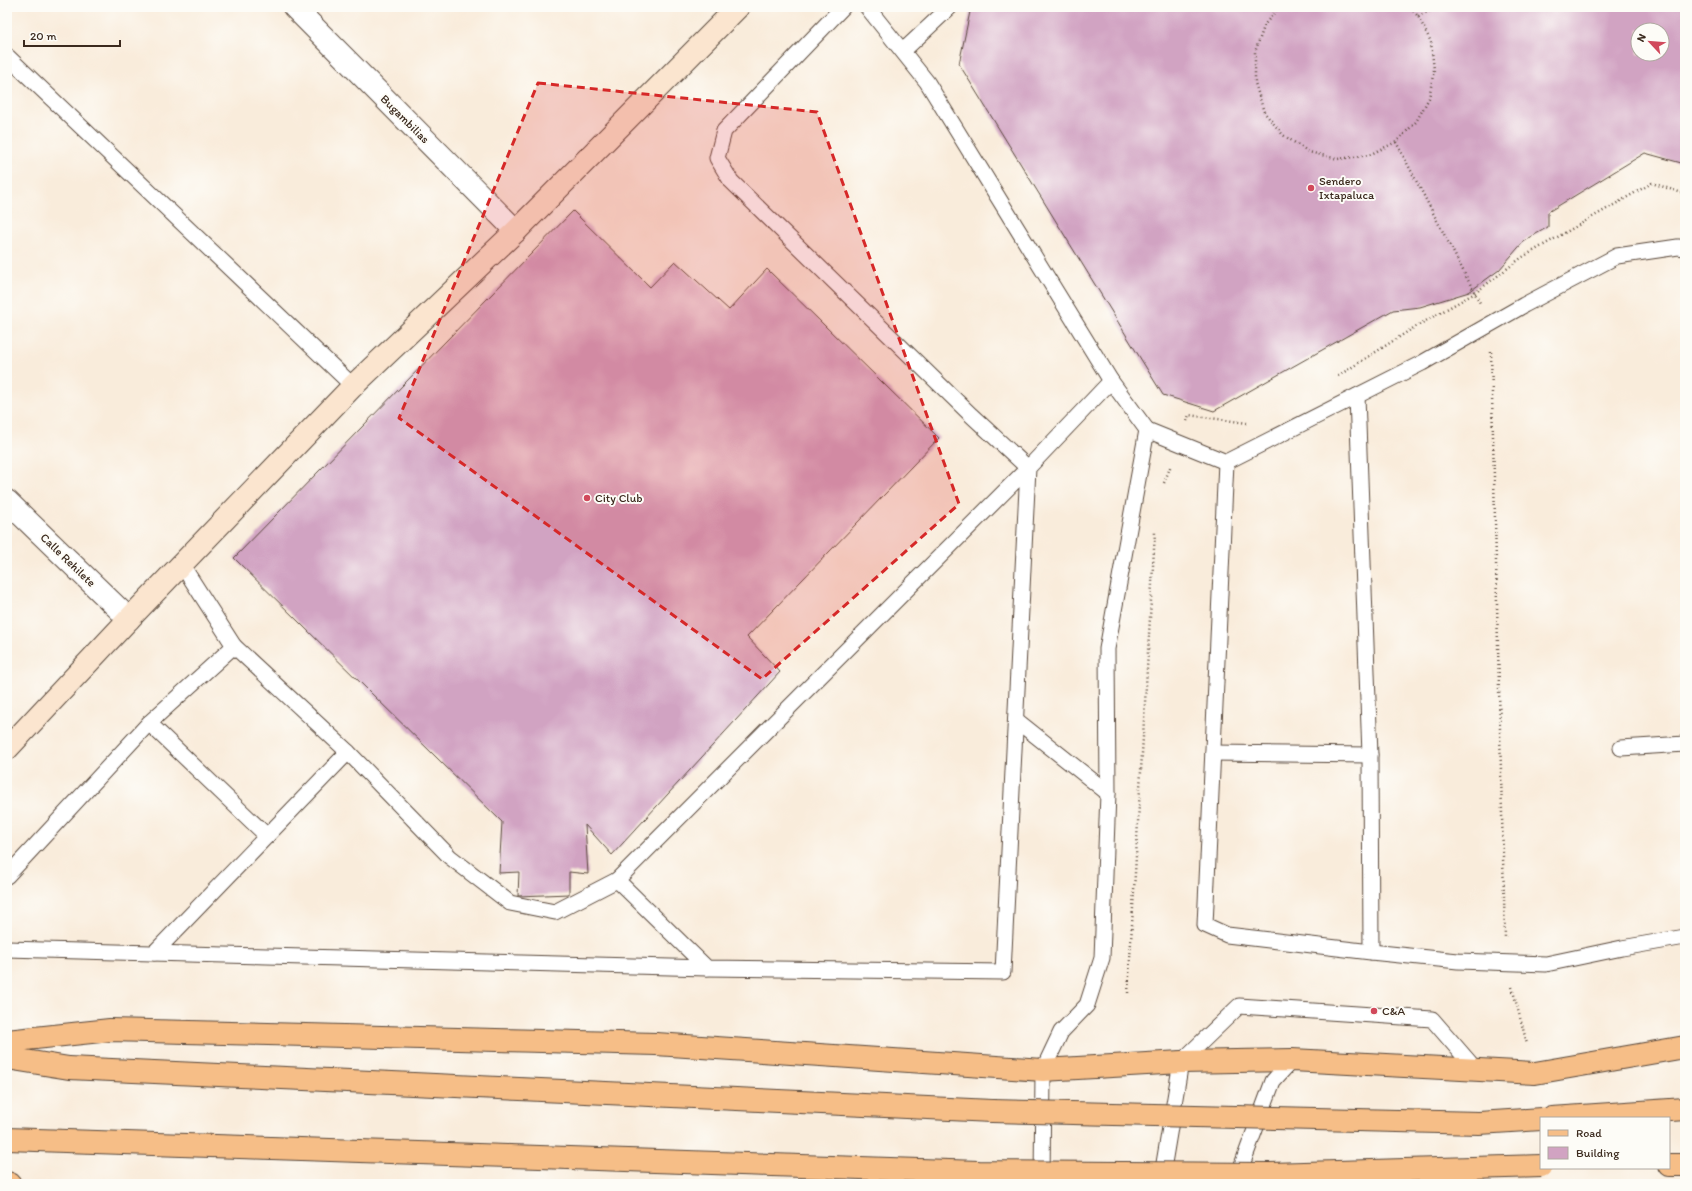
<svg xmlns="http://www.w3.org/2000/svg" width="1692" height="1191" viewBox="0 0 1692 1191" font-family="Itim,sans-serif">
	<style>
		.building { fill: #d1a3c2; fill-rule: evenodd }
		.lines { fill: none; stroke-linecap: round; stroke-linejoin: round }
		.lane-casing { stroke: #58473a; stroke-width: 17 }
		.street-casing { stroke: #58473a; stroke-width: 24 }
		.secondary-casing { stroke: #58473a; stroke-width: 24 }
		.primary-casing { stroke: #58473a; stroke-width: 24 }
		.highway-casing { stroke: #58473a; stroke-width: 24 }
		.path { stroke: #58473a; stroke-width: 2.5; stroke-dasharray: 1 3; stroke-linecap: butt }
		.lane { stroke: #fff; stroke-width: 15 }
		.street { stroke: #fff; stroke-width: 22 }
		.secondary { stroke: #fbe5cf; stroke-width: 22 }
		.primary { stroke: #f6be87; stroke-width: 22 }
		.highway { stroke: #f6be87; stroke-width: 22 }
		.primary-bridge-casing { stroke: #58473a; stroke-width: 24; stroke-linecap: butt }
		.primary-bridge { stroke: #f6be87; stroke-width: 22 }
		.marked { fill: #d62828; fill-opacity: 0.2; stroke: #d62828; stroke-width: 3; stroke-dasharray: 8 5; stroke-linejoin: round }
		.poi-dot { fill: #d1495b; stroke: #fdfcf7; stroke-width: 1.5 }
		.labels { text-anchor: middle; stroke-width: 4; stroke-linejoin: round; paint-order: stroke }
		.street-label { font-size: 12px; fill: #3b2a1e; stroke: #fdfcf7 }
		.poi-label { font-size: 12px; fill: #3b2a1e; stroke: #fdfcf7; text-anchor: start }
	</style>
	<rect width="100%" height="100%" fill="#fdfcf7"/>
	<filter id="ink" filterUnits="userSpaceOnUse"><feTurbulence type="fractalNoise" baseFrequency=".025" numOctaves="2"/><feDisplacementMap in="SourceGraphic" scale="8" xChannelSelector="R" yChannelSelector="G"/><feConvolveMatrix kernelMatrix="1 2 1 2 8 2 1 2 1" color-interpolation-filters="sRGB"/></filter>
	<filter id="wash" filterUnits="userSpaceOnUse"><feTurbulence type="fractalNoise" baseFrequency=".012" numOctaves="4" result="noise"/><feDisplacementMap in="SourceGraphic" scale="16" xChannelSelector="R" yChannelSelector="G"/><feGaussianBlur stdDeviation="0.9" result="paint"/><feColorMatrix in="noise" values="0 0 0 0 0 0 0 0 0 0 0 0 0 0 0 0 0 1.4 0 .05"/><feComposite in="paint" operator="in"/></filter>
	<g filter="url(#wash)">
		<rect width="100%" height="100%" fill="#f9ecdb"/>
		<g id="blocks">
			<g class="building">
				<path d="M971 7H1685V164L1645 153 1548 212V227L1524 241 1499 270 1469 292 1420 307 1393 310 1214 411 1163 395 959 64ZM1638 30H1662V54H1638Z"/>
				<path d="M573 211 650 287 675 261 729 310 767 269 939 438 747 637 780 672 612 855 585 825 588 874 569 872V894L518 896 519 872 499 873 502 822 234 558Z"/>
			</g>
		</g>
	</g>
	<g filter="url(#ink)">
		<use href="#blocks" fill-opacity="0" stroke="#58473a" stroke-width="1"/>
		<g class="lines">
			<g class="lane-casing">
				<g id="lane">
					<path d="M843 7 724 131 717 158 731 181 971 415 1028 468 617 880 707 968 1003 972 1028 468 1111 381"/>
					<path d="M867 7 927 82 1111 381 1147 430 1107 649 1108 793 1102 958 1087 1005 1061 1032 1043 1070 1042 1184"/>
					<path d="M903 51 950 7"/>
					<path d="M7 56 353 386"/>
					<path d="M1357 396 1370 755 1371 952"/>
					<path d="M1147 430 1226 462 1422 363 1524 305 1617 256 1678 247 1685 248"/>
					<path d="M1226 462 1205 925 1227 935 1371 952 1458 961 1546 964 1622 948 1685 937"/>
					<path d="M182 565 234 646"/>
					<path d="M1016 720 1108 793"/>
					<path d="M149 723 267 836"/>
					<path d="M1621 748 1685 744"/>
					<path d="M1213 753 1370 755"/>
					<path d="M7 876 149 723 234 646 348 752 450 857 510 903 555 912 617 880"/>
					<path d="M7 949 707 968"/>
					<path d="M154 953 348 752"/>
					<path d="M1161 1181 1181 1062 1239 1006 1432 1019 1477 1071"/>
					<path d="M1236 1181 1273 1081 1292 1060"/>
				</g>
			</g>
			<g class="street-casing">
				<g id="street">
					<path d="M294 7 516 231"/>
					<path d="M7 501 129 619"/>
				</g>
			</g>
			<g class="secondary-casing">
				<path id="secondary" d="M7 749 129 619 353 386 516 231 738 7"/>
			</g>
			<g class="primary-casing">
				<g id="primary">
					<path d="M7 1058 69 1068 992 1111"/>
					<path d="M1552 1118 1685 1109"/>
					<path d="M1669 1165H1685"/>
				</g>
			</g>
			<g class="highway-casing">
				<g id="highway">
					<path d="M7 1041 110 1030 656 1044 1043 1070 1181 1062 1292 1060 1535 1073 1685 1047"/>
					<path d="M7 1183 10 1184"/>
				</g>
			</g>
			<g class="path">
				<path d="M1279 7 1265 24 1255 52V83L1264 112 1283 135 1309 152 1338 159 1369 155 1396 142 1416 122 1429 98 1434 70 1431 42 1418 16 1409 7"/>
				<path d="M1418 16 1439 7"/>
				<path d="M1396 142 1480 303"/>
				<path d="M1491 352 1505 939"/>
				<path d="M1338 376 1415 327 1475 293 1521 258 1652 183 1685 194"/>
				<path d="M1187 421 1189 415 1247 423"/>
				<path d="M1164 483 1171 465"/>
				<path d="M1512 987 1527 1044"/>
				<path d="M1128 993 1155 532"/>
			</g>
			<use href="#lane" class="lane"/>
			<use href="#street" class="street"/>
			<use href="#secondary" class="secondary"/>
			<use href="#primary" class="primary"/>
			<use href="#highway" class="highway"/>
			<g class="primary-bridge-casing">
				<g id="primary-bridge">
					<path d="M992 1111 1479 1123 1541 1119"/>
					<path d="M7 1139 979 1172 1270 1174 1541 1166"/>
				</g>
			</g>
			<use href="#primary-bridge" class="primary-bridge"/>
		</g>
	</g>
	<path class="marked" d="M538 83 817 112 959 504 762 679 399 418Z"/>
	<g class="poi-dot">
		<circle cx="1311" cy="188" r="4"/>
		<circle cx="587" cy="498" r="4"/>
		<circle cx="1374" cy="1011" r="4"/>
	</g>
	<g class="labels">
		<g class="street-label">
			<text transform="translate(405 119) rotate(45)" y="4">Bugambilias</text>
			<text transform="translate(68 560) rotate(44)" y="4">Calle Rehilete</text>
		</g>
		<g class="poi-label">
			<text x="1319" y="185">Sendero<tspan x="1319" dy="14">Ixtapaluca</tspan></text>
			<text x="595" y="502">City Club</text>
			<text x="1382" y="1015">C&amp;A</text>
		</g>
	</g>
	<rect width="1692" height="1191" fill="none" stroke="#fdfcf7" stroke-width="24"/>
	<rect x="1540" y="1117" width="130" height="52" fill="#fdfcf7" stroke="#afa8a0"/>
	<rect x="1548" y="1130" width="20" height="6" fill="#f6be87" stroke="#afa8a0"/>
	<text x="1576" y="1137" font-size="12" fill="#3b2a1e">Road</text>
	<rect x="1548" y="1147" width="20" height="12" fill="#d1a3c2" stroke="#afa8a0"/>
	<text x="1576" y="1157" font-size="12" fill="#3b2a1e">Building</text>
	<g transform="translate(1650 42) rotate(296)"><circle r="19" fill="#fdfcf7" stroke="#afa8a0"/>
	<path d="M0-3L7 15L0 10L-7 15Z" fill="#d1495b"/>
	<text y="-6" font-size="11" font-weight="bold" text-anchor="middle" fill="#3b2a1e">N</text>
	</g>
	<path d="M24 40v6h96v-6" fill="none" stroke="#3b2a1e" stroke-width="2"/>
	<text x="30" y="40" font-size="12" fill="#3b2a1e" stroke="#fdfcf7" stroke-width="3" paint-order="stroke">20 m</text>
</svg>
